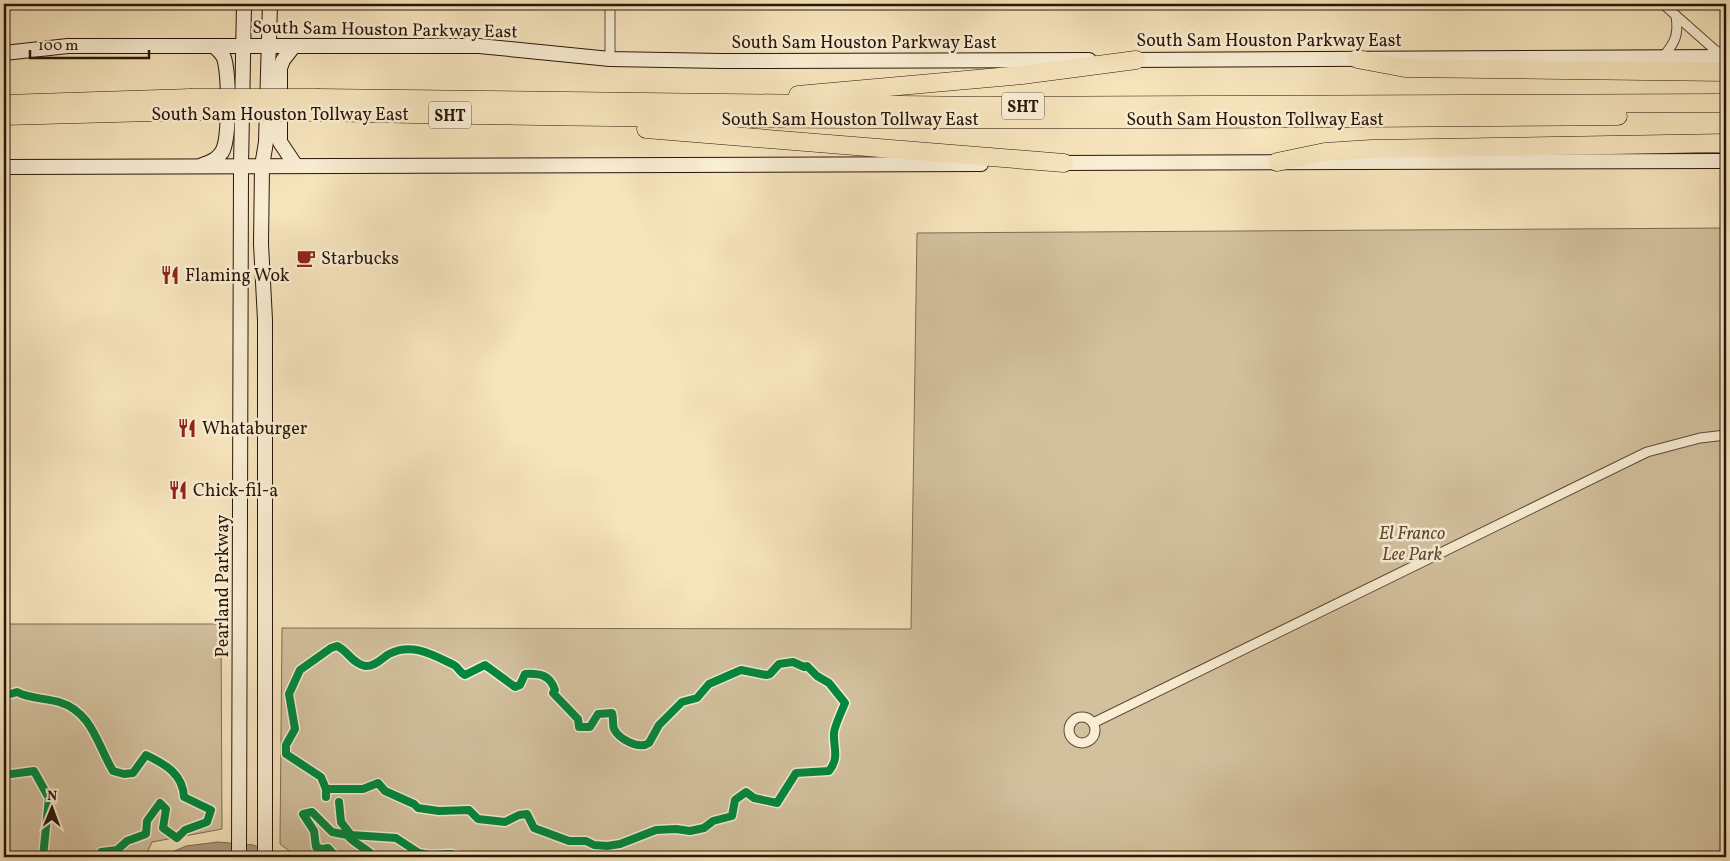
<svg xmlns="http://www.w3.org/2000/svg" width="1730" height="861" viewBox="0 0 1730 861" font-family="Vollkorn,serif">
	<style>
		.green { fill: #d3c19e; stroke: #7e6c54 }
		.water { fill: #b09e7f; stroke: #7a6850 }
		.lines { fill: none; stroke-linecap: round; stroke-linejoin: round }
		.river { stroke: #b09e7f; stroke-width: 14 }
		.street-casing { stroke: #5c4a36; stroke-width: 11 }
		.secondary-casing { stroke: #291609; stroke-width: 16 }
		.highway-casing { stroke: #291609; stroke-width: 19 }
		.street { stroke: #f9edd3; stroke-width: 9 }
		.secondary { stroke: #f9edd3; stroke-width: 14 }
		.highway { stroke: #f6e4bc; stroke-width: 18 }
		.highway-bridge-casing { stroke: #291609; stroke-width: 19; stroke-linecap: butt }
		.highway-bridge { stroke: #f6e4bc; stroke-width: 18 }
		.cycleway-casing { stroke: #f9edd3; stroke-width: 11 }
		.cycleway { stroke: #00873e; stroke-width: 8 }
		.labels { text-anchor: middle; stroke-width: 5; stroke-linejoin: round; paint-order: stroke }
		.shield { fill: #f9edd3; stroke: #675646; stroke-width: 1 }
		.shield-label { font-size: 16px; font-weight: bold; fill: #291609 }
		.street-label { font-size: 18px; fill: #291609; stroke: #f9edd3 }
		.poi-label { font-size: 18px; fill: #291609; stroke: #f9edd3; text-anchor: start }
		.park-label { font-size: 18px; font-style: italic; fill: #5c4936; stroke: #f9edd3 }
	</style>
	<rect width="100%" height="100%" fill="#f6e4bc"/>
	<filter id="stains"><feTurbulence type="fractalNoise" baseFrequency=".004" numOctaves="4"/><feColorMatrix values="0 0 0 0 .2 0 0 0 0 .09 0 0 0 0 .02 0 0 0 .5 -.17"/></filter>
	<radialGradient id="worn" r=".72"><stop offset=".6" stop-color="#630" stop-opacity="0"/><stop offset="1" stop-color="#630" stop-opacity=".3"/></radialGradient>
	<g class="green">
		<path d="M1726 228V857H297L280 844 282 628 911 629 917 233Z"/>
		<path d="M4 624H221L222 829 152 842 145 857H4Z"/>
	</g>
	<path class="water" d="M218 842 253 845 284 857H246L206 852 181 857H161L186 846Z"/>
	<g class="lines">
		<path class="river" d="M203 857 228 853 251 857"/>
		<g class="street-casing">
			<g id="street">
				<path d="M1663 4 1715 50 1726 56"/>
				<path d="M1662 58C1675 43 1679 35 1676 16"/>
				<path d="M610 59V4"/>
				<circle cx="1082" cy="730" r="13"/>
				<path d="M1093 723 1647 452 1700 438 1726 435"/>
			</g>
		</g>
		<g class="secondary-casing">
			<g id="secondary">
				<path d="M294 46 283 60 280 68V142L296 166"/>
				<path d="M4 53 68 46H479L610 59 722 61 1089 60"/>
				<path d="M1126 60 1726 57"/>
				<path d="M1055 163 1726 161"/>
				<path d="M202 165C210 162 217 160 222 152 230 139 229 74 224 58 222 53 218 50 214 46"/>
				<path d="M4 167 981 164"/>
				<path d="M239 857 241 167 244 4"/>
				<path d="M265 857V320L261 244 262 166 266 142 270 4"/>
			</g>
		</g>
		<g class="highway-casing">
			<g id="highway">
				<path d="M1357 59 1405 68 1726 72"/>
				<path d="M798 95 1022 75 1136 60"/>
				<path d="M319 98 980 106 1726 103"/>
				<path d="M4 104 191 98"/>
				<path d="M321 112C754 122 1186 120 1618 116"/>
				<path d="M4 116 190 111"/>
				<path d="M646 129 1064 163"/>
				<path d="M1277 162 1325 152 1372 149 1726 143"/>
			</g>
		</g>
		<use href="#street" class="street"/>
		<use href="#secondary" class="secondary"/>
		<use href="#highway" class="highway"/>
		<g class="highway-bridge-casing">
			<g id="highway-bridge">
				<path d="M191 98H319"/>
				<path d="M190 111 321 112"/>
			</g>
		</g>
		<use href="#highway-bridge" class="highway-bridge"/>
		<g class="cycleway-casing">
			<g id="cycleway">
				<path d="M4 696 17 692C30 699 45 698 59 702 92 712 97 744 113 771L124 774 133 773 146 755C165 764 183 774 184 797L211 810 207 822 185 830 177 838 163 828 166 809 160 803 147 821 146 834 127 841 117 850 101 852 98 857"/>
				<path d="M4 775 34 771 49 798 43 857"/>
				<path d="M326 797V789H363L378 783 385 791 414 804 418 808 439 811 469 810 478 819 505 822 519 815 527 814 534 828 569 841H586L594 845 607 846 620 844 656 830 676 829 690 831 704 828 713 821 732 816 735 800 746 792 754 798 777 803 796 773 829 771C840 757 833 748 834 733 834 728 842 710 845 703L829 683 817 676 807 666 804 667 793 662 779 664 770 674 766 675 741 670 709 684 697 698 682 702 659 725 649 743C639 750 619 739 614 729 612 724 614 718 612 713L598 714 590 727H579L578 719 553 693 555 690C550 675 540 673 525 674L520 685 515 687 485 665 465 675C460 673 458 667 454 665 433 655 412 642 389 654 382 658 375 667 365 666 353 664 348 651 337 646L331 648 300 670 289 694 295 729 286 745V754L321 777 326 789"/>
				<path d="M339 802 341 822 351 835 396 838 419 853 430 855 451 854 461 857"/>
				<path d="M336 857 328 848 322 849 316 847 314 831 303 814 312 812 332 832 347 835C355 845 366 847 374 857"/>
			</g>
		</g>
		<use href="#cycleway" class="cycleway"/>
	</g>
	<defs>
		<g id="cafe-bare" transform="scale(1.5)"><path d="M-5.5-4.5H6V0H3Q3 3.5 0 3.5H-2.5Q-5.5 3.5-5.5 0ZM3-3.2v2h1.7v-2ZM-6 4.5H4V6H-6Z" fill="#8f2418" stroke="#f9edd3" stroke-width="2.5" paint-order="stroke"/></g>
		<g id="restaurant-bare" transform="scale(1.5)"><path d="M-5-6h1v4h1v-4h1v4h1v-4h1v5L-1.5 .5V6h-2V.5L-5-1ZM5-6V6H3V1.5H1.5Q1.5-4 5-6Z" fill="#8f2418" stroke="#f9edd3" stroke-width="2.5" paint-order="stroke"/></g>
	</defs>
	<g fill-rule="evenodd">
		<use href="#cafe-bare" x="306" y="258"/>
		<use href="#restaurant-bare" x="170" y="275"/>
		<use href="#restaurant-bare" x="187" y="428"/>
		<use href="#restaurant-bare" x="178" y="490"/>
	</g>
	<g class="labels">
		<g class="shield">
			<rect x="1002" y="92.5" width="42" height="27" rx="4"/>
			<rect x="429" y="101.5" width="42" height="27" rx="4"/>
		</g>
		<g class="shield-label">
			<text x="1023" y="112">SHT</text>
			<text x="450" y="121">SHT</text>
		</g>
		<g class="street-label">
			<text transform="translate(385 29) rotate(1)" y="6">South Sam Houston Parkway East</text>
			<text x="1269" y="46">South Sam Houston Parkway East</text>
			<text x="864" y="48">South Sam Houston Parkway East</text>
			<text x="280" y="120">South Sam Houston Tollway East</text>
			<text x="850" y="125">South Sam Houston Tollway East</text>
			<text x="1255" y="125">South Sam Houston Tollway East</text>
			<text transform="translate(222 586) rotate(-90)" y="6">Pearland Parkway</text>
		</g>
		<g class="poi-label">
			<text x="321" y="264">Starbucks</text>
			<text x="185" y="281">Flaming Wok</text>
			<text x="202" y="434">Whataburger</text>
			<text x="193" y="496">Chick-fil-a</text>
		</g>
		<g class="park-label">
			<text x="1412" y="539">El Franco<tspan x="1412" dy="21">Lee Park</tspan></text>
		</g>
	</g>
	<rect width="1730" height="861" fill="none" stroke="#f6e4bc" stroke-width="20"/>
	<rect x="5" y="5" width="1720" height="851" fill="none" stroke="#291609" stroke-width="2.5"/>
	<rect x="10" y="10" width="1710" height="841" fill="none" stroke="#291609"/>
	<g transform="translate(52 808) rotate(1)" stroke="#f9edd3" stroke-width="4" paint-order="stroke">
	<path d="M0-4L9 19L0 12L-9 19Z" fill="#291609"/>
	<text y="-8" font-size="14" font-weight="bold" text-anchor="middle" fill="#291609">N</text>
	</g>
	<path d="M30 50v8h119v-8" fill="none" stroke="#291609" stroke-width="2.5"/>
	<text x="38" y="50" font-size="15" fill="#291609" stroke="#f9edd3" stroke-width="4" paint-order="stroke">100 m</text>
	<rect width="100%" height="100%" filter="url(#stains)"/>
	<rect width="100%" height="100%" fill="url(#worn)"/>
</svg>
